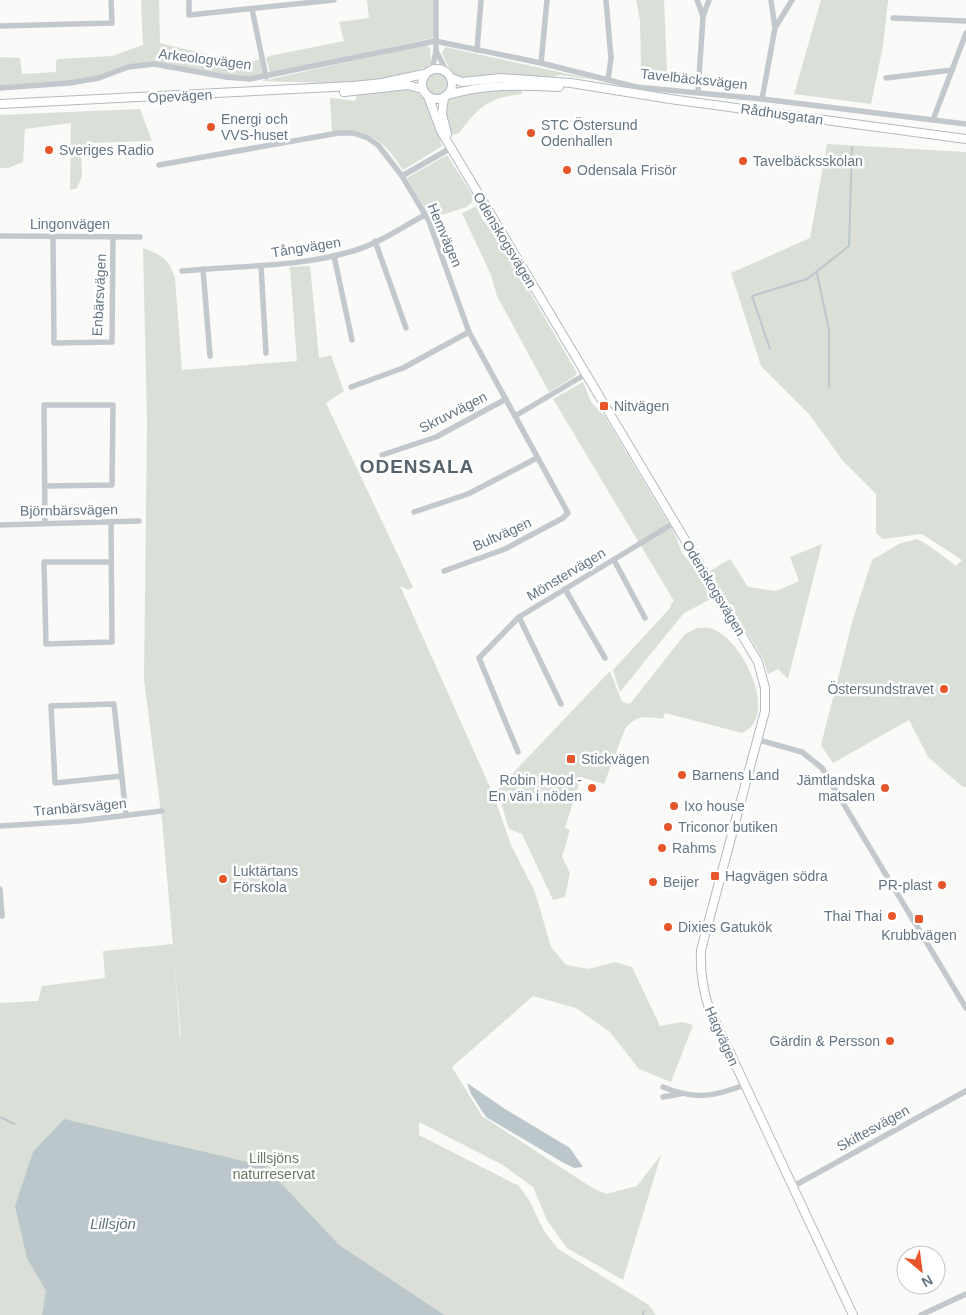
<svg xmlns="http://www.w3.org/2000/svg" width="966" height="1315" viewBox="0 0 966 1315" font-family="Helvetica,sans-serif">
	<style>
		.green { fill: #dadfd7 }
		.water { fill: #bbc7cb }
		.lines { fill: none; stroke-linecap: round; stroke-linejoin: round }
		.stream { stroke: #bbc7cb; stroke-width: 2 }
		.secondary-casing { stroke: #b3babf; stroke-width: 10 }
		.street { stroke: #c3c8cc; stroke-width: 5.5 }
		.secondary { stroke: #fff; stroke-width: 8 }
		.poi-dot { fill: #e7552b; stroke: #fff; stroke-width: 2 }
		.labels { text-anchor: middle; stroke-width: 5; stroke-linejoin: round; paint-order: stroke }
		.street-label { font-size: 14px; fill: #647683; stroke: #fff }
		.poi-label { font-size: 14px; fill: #647683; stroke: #fff; text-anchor: start }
		.park-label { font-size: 14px; fill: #677a63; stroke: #fff }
		.water-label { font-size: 15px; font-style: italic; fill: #5f757c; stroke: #fff }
		.district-label { font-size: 19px; font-weight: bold; letter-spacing: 1px; fill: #56646e; stroke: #fff }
	</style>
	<rect width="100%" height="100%" fill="#fafaf8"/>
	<g class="green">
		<path d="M141 0H159L160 43 218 57 221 64 243 65 260 59 262 75 250 79 163 64 128 67 99 78 0 88V57L20 58 22 74 56 72V61L58 59 112 56 143 45Z"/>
		<path d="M367 0H434L433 38 270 73 266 58 269 56 344 41 339 22 369 18Z"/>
		<path d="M636 0H664L667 74 641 71 640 20Z"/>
		<path d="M821 0H888L883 46 871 104 794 94Z"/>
		<path d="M426 45 430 48 431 63 427 67 392 78 358 84 261 81Z"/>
		<path d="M445 47 596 80 559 75 551 78 504 75 463 79C451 75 447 64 442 53Z"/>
		<circle cx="437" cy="84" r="11"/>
		<path d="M521 87 522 94C487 98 479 107 459 133L454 135 450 133C448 126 443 114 445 107 450 88 504 88 521 87Z"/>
		<path d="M407 89C430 91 436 128 442 146L403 170C383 139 370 129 332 132L330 98 355 101 357 94Z"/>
		<path d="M140 109 152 141 88 143 81 148 82 176 77 188 70 190 71 123 25 129 23 162 8 168H0V115Z"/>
		<path d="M827 144 966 152V787H963L928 757 909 720 833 763 821 745 853 619 872 560 901 543 917 539C931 546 943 556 956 566L962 560 922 534 883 539 876 533V494L843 461 809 414 761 366 731 273 810 238Z"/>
		<path d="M447 155 475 199 467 207 431 218 407 178Z"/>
		<path d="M477 206 482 219 500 241 577 373 575 376 549 392 497 296 491 275 462 213Z"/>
		<path d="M143 248C162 256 168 257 175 278L182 370 297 361 290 267 310 266 319 358 331 355 344 391 326 403 413 587 409 590 400 586 494 796 511 845 535 892 551 947 566 965 589 969 615 962 632 967 660 1026 681 1022 693 1025 671 1082 639 1069 610 1032 576 1008 533 996 452 1067 482 1116 591 1187 606 1194 637 1186 661 1155 623 1280 567 1248 547 1220 533 1187 503 1165 419 1122V1135L519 1186 530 1202 544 1231 558 1249 649 1305 656 1315H0V1003L38 1001 42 986 105 978 103 951 173 944 180 1037 191 1035 181 1037 162 820 144 680 147 422Z"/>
		<path d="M583 382 591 402 605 417 675 534 682 553 696 569 711 595V599L684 613 679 619 620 692 613 670 671 607 670 605 674 601 553 399Z"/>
		<path d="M822 544 788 679 778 669 768 674 763 659 710 571 730 559 748 587 776 591 799 581 790 557Z"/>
		<path d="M697 628C701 628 706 627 709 628 741 634 781 717 742 733L665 713 663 719C646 716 635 715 625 729L604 784 581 777 565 828 570 830 562 857 570 873 565 897 553 900 522 834 509 829 497 790 610 671 622 702 630 704 685 634Z"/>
	</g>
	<g class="water">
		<path d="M467 1083 505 1109 570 1148 583 1167 574 1168 562 1162 486 1117 471 1094Z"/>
		<path d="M64 1119 265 1166 339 1245 444 1315H42L46 1291 27 1258 15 1206 33 1152Z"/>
	</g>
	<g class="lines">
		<g class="stream">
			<path d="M817 273 829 330V387"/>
			<path d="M770 349 752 296 807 279 849 246 852 147"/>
			<path d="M0 1117 14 1124"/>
			<path d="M643 1315 644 1311"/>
		</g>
		<g class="secondary-casing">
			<g id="secondary">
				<circle cx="437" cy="84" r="15"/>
				<path d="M451 78 462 82 501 78 571 83 670 99 966 139"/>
				<path d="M344 92 408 85 422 89"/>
				<path d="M447 95C487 84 518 85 559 87"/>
				<path d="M428 96 441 131 466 173 758 662 765 688V711L701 950C700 971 702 987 709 1008L853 1315"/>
				<path d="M444 97 442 114 447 134"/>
				<path d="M0 104 353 86 382 83 424 74"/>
			</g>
		</g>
		<g class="street">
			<path d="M189 0V15L334 0"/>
			<path d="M606 0 611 58 608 80"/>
			<path d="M697 0 703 16"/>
			<path d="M771 0 775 28"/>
			<path d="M252 9 266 77"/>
			<path d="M893 18 966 21"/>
			<path d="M0 26 112 23 111 0"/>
			<path d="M477 50 481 0"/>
			<path d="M436 51 447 72"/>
			<path d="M541 63 547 0"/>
			<path d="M432 69 436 51V0"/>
			<path d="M886 78 952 70"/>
			<path d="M0 88 69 83 99 78 128 67 154 64 226 77 250 79 435 41 541 63 636 87 762 99 966 124"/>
			<path d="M698 92 703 16 709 0"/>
			<path d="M762 99 775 28 792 0"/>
			<path d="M933 120 966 33"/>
			<path d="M159 165 338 133H353L368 138 378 145 402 176 429 221 469 332 568 513 563 518 505 549 444 571"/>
			<path d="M402 176 451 148"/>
			<path d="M0 236 140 237"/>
			<path d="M53 237 54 343 112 342 113 237"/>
			<path d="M375 241 406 328"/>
			<path d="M334 256 352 340"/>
			<path d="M261 266 266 353"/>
			<path d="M203 269 210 356"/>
			<path d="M182 271C239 265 297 268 353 251 378 244 402 227 425 215"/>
			<path d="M351 387 403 368 469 332"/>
			<path d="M515 416 586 374"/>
			<path d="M382 455 436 437 506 399"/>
			<path d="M45 486 112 485 113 405H44L45 523"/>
			<path d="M414 512 468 494 537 458"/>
			<path d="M111 523 112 642 46 644 44 562H111"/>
			<path d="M0 525 139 521"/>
			<path d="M614 560 645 618"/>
			<path d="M565 589 605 658"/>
			<path d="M519 617 561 704"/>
			<path d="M759 740 802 752 822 768 966 1008"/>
			<path d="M518 752 479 658 519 617 674 523"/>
			<path d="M122 776 55 783 51 706 114 704 126 815"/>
			<path d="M0 826 79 821 162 811"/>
			<path d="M0 889 2 916"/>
			<path d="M663 1087C695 1100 713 1097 744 1085"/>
			<path d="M663 1097 680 1094"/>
			<path d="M792 1187 966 1091"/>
			<path d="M921 1315 966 1294"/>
		</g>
		<use href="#secondary" class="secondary"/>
	</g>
	<g class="poi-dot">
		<circle cx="211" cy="127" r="5"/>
		<circle cx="531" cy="133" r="5"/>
		<circle cx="49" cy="150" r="5"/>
		<circle cx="743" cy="161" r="5"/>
		<circle cx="567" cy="170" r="5"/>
		<rect x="599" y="401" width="10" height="10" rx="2.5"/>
		<circle cx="944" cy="689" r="5"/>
		<rect x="566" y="754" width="10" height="10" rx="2.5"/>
		<circle cx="682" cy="775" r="5"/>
		<circle cx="592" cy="788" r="5"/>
		<circle cx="885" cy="788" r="5"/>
		<circle cx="674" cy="806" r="5"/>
		<circle cx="668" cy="827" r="5"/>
		<circle cx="662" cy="848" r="5"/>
		<rect x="710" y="871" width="10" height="10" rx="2.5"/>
		<circle cx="223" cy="879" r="5"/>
		<circle cx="653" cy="882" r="5"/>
		<circle cx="942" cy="885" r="5"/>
		<circle cx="892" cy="916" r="5"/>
		<rect x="914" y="914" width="10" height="10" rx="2.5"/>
		<circle cx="668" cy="927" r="5"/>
		<circle cx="890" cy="1041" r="5"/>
	</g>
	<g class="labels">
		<g class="street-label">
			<text transform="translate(205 59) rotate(7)" y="5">Arkeologvägen</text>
			<text transform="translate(694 79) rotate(6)" y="5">Tavelbäcksvägen</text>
			<text transform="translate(180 96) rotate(-3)" y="5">Opevägen</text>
			<text transform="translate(782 114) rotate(8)" y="5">Rådhusgatan</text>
			<text x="70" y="229">Lingonvägen</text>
			<text transform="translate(445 235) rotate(67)" y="5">Hemvägen</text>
			<text transform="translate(505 240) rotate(59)" y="5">Odenskogsvägen</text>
			<text transform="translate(306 247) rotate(-9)" y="5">Tångvägen</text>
			<text transform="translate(99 295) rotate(-87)" y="5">Enbärsvägen</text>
			<text transform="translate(453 412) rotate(-27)" y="5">Skruvvägen</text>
			<text transform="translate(69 510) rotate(-1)" y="5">Björnbärsvägen</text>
			<text transform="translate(502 534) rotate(-24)" y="5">Bultvägen</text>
			<text transform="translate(566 574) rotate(-31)" y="5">Mönstervägen</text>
			<text transform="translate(714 588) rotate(59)" y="5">Odenskogsvägen</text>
			<text transform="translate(80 807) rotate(-5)" y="5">Tranbärsvägen</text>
			<text transform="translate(722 1036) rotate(66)" y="5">Hagvägen</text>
			<text transform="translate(873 1128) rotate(-29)" y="5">Skiftesvägen</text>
		</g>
		<g class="poi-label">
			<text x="221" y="124">Energi och<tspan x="221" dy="16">VVS-huset</tspan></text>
			<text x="541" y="130">STC Östersund<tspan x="541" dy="16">Odenhallen</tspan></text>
			<text x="59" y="155">Sveriges Radio</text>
			<text x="753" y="166">Tavelbäcksskolan</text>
			<text x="577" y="175">Odensala Frisör</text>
			<text x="614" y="411">Nitvägen</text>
			<text x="934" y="694" text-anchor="end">Östersundstravet</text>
			<text x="581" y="764">Stickvägen</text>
			<text x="692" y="780">Barnens Land</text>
			<text x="582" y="785" text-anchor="end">Robin Hood -<tspan x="582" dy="16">En vän i nöden</tspan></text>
			<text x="875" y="785" text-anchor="end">Jämtlandska<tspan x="875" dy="16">matsalen</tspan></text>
			<text x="684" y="811">Ixo house</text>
			<text x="678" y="832">Triconor butiken</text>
			<text x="672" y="853">Rahms</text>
			<text x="233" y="876">Luktärtans<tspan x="233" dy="16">Förskola</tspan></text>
			<text x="725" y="881">Hagvägen södra</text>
			<text x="663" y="887">Beijer</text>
			<text x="932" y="890" text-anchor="end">PR-plast</text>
			<text x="882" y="921" text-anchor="end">Thai Thai</text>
			<text x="678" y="932">Dixies Gatukök</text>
			<text x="919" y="940" text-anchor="middle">Krubbvägen</text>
			<text x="880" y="1046" text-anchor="end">Gärdin &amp; Persson</text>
		</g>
		<g class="park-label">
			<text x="274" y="1163">Lillsjöns<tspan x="274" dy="16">naturreservat</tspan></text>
		</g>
		<g class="water-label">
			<text x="113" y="1229">Lillsjön</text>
		</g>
		<g class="district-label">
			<text x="417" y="473">ODENSALA</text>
		</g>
	</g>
	<g transform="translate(921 1270) rotate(151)"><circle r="24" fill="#ffffff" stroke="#c1c8cd"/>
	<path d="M0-4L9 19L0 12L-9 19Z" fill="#e7552b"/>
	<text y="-8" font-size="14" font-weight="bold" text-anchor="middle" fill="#647683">N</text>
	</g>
</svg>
